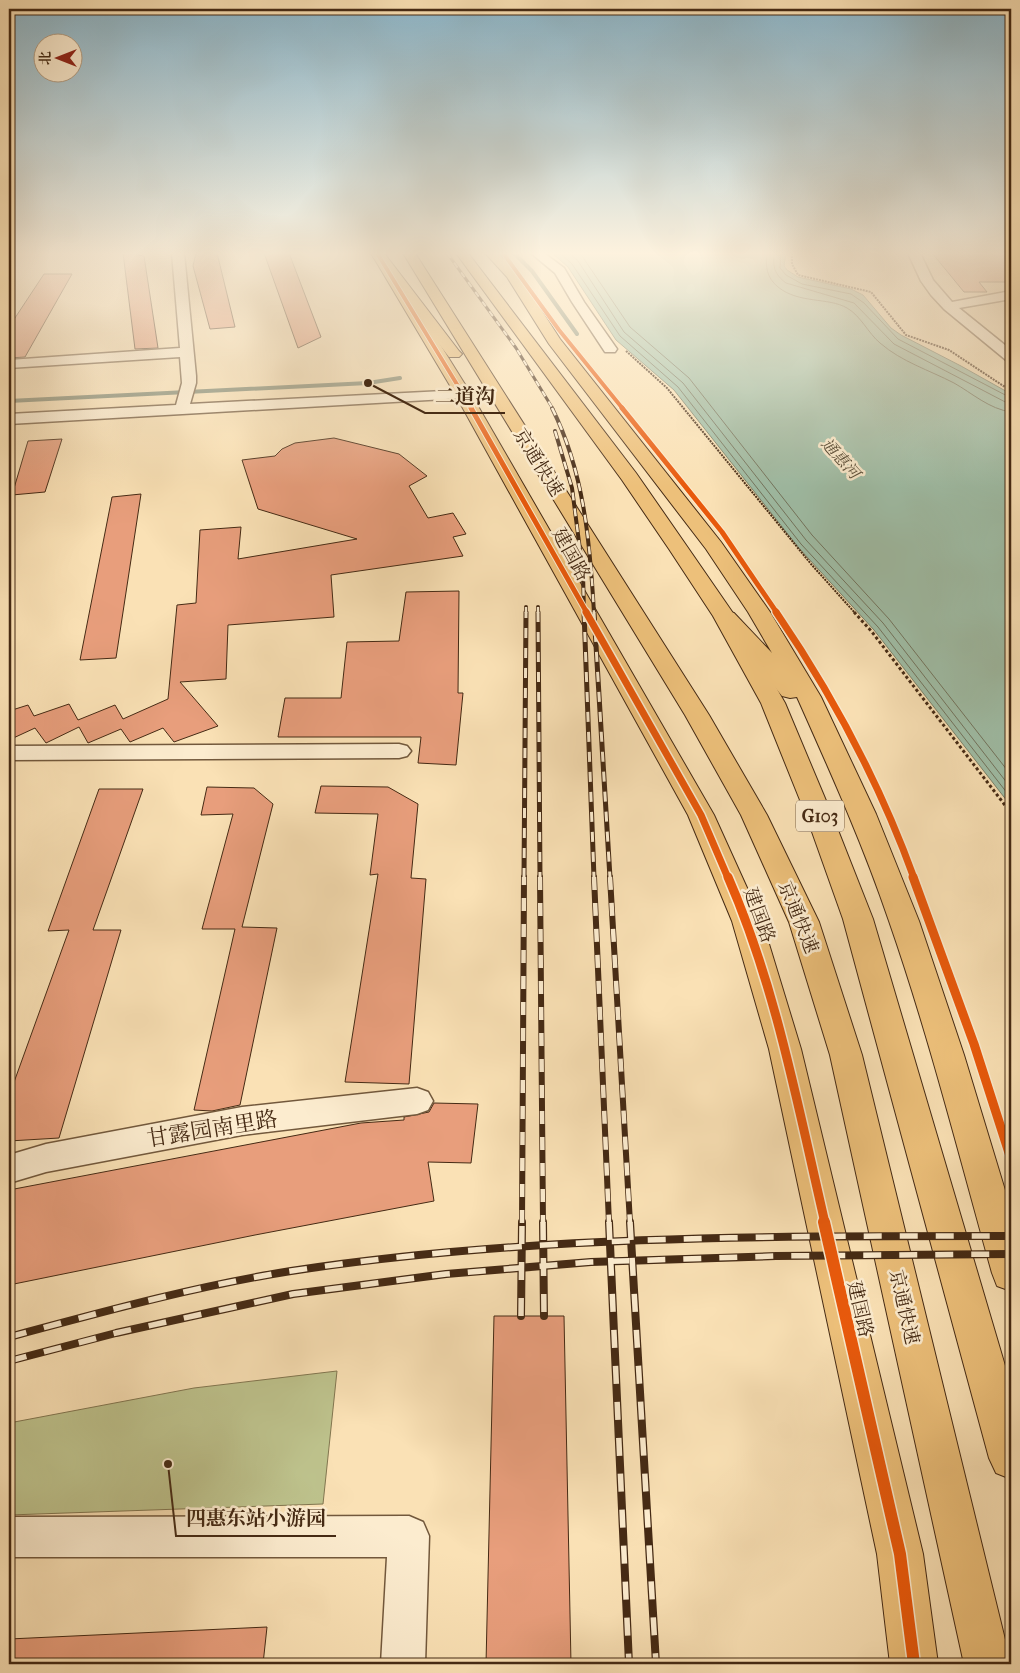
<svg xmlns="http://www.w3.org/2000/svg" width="1020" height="1673" viewBox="0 0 1020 1673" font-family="'IM FELL French Canon','Noto Serif SC',serif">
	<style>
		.green { fill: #bec38d; stroke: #827650 }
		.water { fill: #9fbea7; stroke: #7b836c }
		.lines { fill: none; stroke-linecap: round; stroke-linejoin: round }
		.shore { stroke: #72745e; stroke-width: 1 }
		.stream { stroke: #7b836c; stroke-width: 4 }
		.building { fill: #e89e7c; stroke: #452a14 }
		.minor-casing { stroke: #72583c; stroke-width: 3 }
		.major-casing { stroke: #452a14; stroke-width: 2 }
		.highway-casing { stroke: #452a14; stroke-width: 2 }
		.path-far1 { stroke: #452a14; stroke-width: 2; stroke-dasharray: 2 1; stroke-linecap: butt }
		.path { stroke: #452a14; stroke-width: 3; stroke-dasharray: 3 2.5; stroke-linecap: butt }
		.minor { fill: #fceccf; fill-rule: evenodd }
		.major { fill: #edc07a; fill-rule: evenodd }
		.highway { fill: #edc07a; fill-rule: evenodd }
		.rail-far4-casing { stroke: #452a14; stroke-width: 3 }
		.rail-far3-casing { stroke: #452a14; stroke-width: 4 }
		.rail-far2-casing { stroke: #452a14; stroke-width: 5 }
		.rail-far1-casing { stroke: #452a14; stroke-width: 6 }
		.rail-casing { stroke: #452a14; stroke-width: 8 }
		.rail-far4 { stroke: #fceccf; stroke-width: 2; stroke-dasharray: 6; stroke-linecap: butt }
		.rail-far3 { stroke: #fceccf; stroke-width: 2.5; stroke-dasharray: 8; stroke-linecap: butt }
		.rail-far2 { stroke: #fceccf; stroke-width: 3; stroke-dasharray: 10; stroke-linecap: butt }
		.rail-far1 { stroke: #fceccf; stroke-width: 4.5; stroke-dasharray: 13; stroke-linecap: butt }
		.rail { stroke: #fceccf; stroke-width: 5.5; stroke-dasharray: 18; stroke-linecap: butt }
		.cycleway-far4-casing { stroke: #fceccf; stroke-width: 5.5 }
		.cycleway-far3-casing { stroke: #fceccf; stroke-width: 7 }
		.cycleway-far2-casing { stroke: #fceccf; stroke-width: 10 }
		.cycleway-far1-casing { stroke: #fceccf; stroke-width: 12 }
		.cycleway-casing { stroke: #fceccf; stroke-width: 15 }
		.cycleway-far4 { stroke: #e8590c; stroke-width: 4 }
		.cycleway-far3 { stroke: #e8590c; stroke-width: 5 }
		.cycleway-far2 { stroke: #e8590c; stroke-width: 7 }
		.cycleway-far1 { stroke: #e8590c; stroke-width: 9 }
		.cycleway { stroke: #e8590c; stroke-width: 12 }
		.labels { text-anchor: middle; stroke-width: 5; stroke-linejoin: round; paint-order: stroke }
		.far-water-label { font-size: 16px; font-style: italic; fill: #5c4f39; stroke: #fceccf }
		.shield { fill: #fceccf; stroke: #7c644c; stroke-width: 1 }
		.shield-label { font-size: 18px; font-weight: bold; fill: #452a14 }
		.street-label { font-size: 19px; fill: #452a14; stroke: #fceccf }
		.near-street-label { font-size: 22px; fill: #452a14; stroke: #fceccf }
		.leader { fill: none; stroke: #452a14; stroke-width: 2 }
		.callout-dot { fill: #452a14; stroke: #fceccf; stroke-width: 2 }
		.callout-label { font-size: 20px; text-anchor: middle; font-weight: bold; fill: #452a14; stroke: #fceccf; stroke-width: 5; stroke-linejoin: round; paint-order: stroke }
	</style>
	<rect width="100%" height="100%" fill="#fae1b5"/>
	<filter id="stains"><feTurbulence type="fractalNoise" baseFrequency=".004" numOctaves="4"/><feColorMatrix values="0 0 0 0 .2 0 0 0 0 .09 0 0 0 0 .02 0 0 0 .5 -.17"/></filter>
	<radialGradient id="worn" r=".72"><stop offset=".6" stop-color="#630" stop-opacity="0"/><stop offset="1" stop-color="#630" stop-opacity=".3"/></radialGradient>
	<path class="green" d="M337 1371 323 1504 9 1515V1423L194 1388Z"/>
	<path class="water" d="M552 253H786L784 266 787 270 798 277 851 289 863 295 891 328 901 335 961 366 1011 394V806L874 630 798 547 674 390 616 340 568 267Z"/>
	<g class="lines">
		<g class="shore">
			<path d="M560 253 572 264 620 336 678 387 801 544 878 627 1011 798"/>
			<path d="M569 253 578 261 624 332 683 383 806 540 883 623 1011 788"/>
			<path d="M580 253 630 327 689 378 812 535 889 619 1011 775"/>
			<path d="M767 253C765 267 767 278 778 287 799 304 828 297 847 308 861 316 868 333 880 343 902 362 929 370 954 383 972 393 989 409 1011 412"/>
			<path d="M774 253C773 267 774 274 786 283L854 303 894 344 1011 405"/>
			<path d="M781 253 780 268 786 275 802 284 851 294 864 303 898 339 1011 398"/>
		</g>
		<g class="stream">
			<path d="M514 253 532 271 577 334"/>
			<path d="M9 401 368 383 400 378"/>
		</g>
	</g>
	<g class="building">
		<path d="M123 253 144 256 158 348 135 349Z"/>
		<path d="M196 253H217L235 327 210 329 193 266Z"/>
		<path d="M264 253H289L321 337 298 348Z"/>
		<path d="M932 253H1011V282H979L987 292H964Z"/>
		<path d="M44 274H72L25 357 9 358V327Z"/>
		<path d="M334 438 399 454 427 476 409 486 428 518 453 513 466 534 453 537 463 556 331 575 334 617 228 625 226 679 180 682 218 726 174 742 163 728 130 742 121 729 88 743 79 727 46 743 35 728 9 740V711L28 705 34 716 69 704 78 720 115 705 123 719 168 699 177 605 196 603 200 530 241 527 238 559 357 539 258 509 242 460 275 456 282 449 295 443Z"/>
		<path d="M62 439 45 492 12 495 28 441Z"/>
		<path d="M141 494 116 658 80 660 112 497Z"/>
		<path d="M459 591 458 693H463L456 765 418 763 421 737H278L285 698H341L347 642 399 641 406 592Z"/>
		<path d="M321 786 388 787 418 804 411 878 426 879 409 1084 345 1082 378 874 370 875 378 814 315 813Z"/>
		<path d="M207 787 254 788 273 804 242 927 277 928 240 1105 212 1111 194 1110 235 929H202L233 814 201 815Z"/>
		<path d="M99 789H143L93 930H121L59 1138 9 1141V1096L69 930 48 931Z"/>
		<path d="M434 1103 478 1104 471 1163 428 1162 434 1201 255 1235 9 1285V1190L361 1123 404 1120V1117L429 1112Z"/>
		<path d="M494 1316H564L571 1664H486Z"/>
		<path d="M267 1627 263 1664H9V1639Z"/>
	</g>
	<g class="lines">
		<g class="minor-casing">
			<g id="minor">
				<path d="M172 253H184L196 376V383L190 404 463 390 468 391 470 394 468 397 463 398 9 424V414L176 405 182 383 180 357 9 368V360L180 348Z"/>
				<path d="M531 253H544L564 268 584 302 617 349 615 352H605L572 302 555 273Z"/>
				<path d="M908 253H920L933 280 952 302 1011 291V299L959 308 1011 350V361L1006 360 944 309 931 295 921 281Z"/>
				<path d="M399 744 407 746 411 751 407 756 399 758 9 760V746Z"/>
				<path d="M417 1088 428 1092 433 1101 428 1110 417 1114 242 1135 46 1172 9 1183V1155L46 1144 242 1107Z"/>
				<path d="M409 1516 423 1522 429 1536 425 1664H381L387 1557H9V1517Z"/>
			</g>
		</g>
		<g class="major-casing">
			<g id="major">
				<path d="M371 253H383L471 394 714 815 762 921 801 1049 923 1554 938 1664H890L877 1554 769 1049 732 921 688 815 455 394Z"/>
				<path d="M485 253H498L517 272 560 339 721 542 770 612 821 697 876 814 919 921 964 1055 1011 1210V1291L997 1286 992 1273C959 1155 929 1036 889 921 863 844 830 771 797 697L790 698 782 696 750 656 718 623 715 618 718 613 726 611 734 613 772 653 748 612 706 549 549 344 507 277Z"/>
			</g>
		</g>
		<g class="highway-casing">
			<g id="highway">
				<path d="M372 253H384L459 351 462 354 459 357H449L373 257Z"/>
				<path d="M403 253H415L709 715 767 815 819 922 862 1055 1011 1664H964L830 1055 789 922 741 815 685 715Z"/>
				<path d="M456 253H468L636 473 686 545 735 616 785 703 832 815 873 919 1011 1386V1479L996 1473 989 1458 843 919 806 815 761 703 713 616 669 549 622 480Z"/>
			</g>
		</g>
		<g class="path-far1">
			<path d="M792 253V264L798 275 871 292 906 335 949 350 1011 391"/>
			<path d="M626 351 667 388 811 564 855 613"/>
		</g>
		<path class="path" d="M854 612 872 632 1011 813"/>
		<use href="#minor" class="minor"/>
		<use href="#major" class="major"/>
		<use href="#highway" class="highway"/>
		<g class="rail-far4-casing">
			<path id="rail-far4" d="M447 253 516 348 553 409"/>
		</g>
		<g class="rail-far3-casing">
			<g id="rail-far3">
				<path d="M552 408C584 472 590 542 594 613"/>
				<path d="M555 431 572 488 583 573 584 613"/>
				<path d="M538 607V613"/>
				<path d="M526 613V607"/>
			</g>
		</g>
		<g class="rail-far2-casing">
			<g id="rail-far2">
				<path d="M538 612 540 878"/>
				<path d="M584 612 594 878"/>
				<path d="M594 612 610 878"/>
				<path d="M524 878 526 612"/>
			</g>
		</g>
		<g class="rail-far1-casing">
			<g id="rail-far1">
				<path d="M540 877 543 1223"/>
				<path d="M594 877 609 1223"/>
				<path d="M610 877 630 1223"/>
				<path d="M522 1223 524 877"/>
			</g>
		</g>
		<g class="rail-casing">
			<g id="rail">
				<path d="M543 1222 544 1316"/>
				<path d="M609 1222 629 1664"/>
				<path d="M630 1222 656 1664"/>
				<path d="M521 1316 522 1222"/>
				<path d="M9 1337C102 1312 196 1286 291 1271 529 1235 771 1236 1011 1236"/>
				<path d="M9 1361 116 1333 293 1294 446 1274 591 1262 776 1256 1011 1254"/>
			</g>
		</g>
		<use href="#rail-far4" class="rail-far4"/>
		<use href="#rail-far3" class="rail-far3"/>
		<use href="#rail-far2" class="rail-far2"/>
		<use href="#rail-far1" class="rail-far1"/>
		<use href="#rail" class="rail"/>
		<g class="cycleway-far4-casing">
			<g id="cycleway-far4">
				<path d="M377 253 472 409"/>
				<path d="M503 253 559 330 623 409"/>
			</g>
		</g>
		<g class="cycleway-far3-casing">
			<g id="cycleway-far3">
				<path d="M471 408 587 613"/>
				<path d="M622 408 722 532 777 613"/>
			</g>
		</g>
		<g class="cycleway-far2-casing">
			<g id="cycleway-far2">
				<path d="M586 612 701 815 728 878"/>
				<path d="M776 612C832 694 880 784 914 878"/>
			</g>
		</g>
		<g class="cycleway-far1-casing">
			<g id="cycleway-far1">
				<path d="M728 877C776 987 798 1107 825 1223"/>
				<path d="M913 877 974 1044 1011 1159"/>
			</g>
		</g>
		<g class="cycleway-casing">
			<path id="cycleway" d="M824 1222 900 1554 914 1664"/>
		</g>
		<use href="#cycleway-far4" class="cycleway-far4"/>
		<use href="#cycleway-far3" class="cycleway-far3"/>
		<use href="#cycleway-far2" class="cycleway-far2"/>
		<use href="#cycleway-far1" class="cycleway-far1"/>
		<use href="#cycleway" class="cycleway"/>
	</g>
	<linearGradient id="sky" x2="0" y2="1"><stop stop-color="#8bb8ce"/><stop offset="0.52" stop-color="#fdf2de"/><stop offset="1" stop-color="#fdf2de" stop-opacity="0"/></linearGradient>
	<rect width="1020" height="487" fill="url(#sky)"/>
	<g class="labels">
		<g class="far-water-label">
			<text transform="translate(841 458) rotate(48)" y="6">通惠河</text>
		</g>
		<rect class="shield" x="796" y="800.5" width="48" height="31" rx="4"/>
		<g class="shield-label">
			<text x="820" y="822">G103</text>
		</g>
		<g class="street-label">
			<text transform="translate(539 462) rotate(58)" y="7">京通快速</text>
			<text transform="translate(572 554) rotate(61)" y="7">建国路</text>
			<text transform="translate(760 915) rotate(70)" y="7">建国路</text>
			<text transform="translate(799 917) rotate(68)" y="7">京通快速</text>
			<text transform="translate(905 1307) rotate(77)" y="7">京通快速</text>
			<text transform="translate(861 1309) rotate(77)" y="7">建国路</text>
		</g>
		<g class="near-street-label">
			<text transform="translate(212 1128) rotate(-9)" y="8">甘露园南里路</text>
		</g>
	</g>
	<path class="leader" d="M368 383L425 413H505M168 1464L176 1536H336"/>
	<g class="callout-dot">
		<circle cx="368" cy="383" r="5"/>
		<circle cx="168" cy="1464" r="5"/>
	</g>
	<g class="callout-label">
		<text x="465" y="403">二道沟</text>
		<text x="256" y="1525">四惠东站小游园</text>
	</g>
	<rect width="1020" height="1673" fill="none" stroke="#fae1b5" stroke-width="30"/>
	<rect x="10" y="10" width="1000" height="1653" fill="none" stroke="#452a14" stroke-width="2.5"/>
	<rect x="15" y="15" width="990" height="1643" fill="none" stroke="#452a14"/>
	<g transform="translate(58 58) rotate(270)"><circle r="24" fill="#fceccf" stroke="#b39e84"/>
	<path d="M0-4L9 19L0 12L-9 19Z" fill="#8f2418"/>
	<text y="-8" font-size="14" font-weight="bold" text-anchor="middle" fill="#452a14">北</text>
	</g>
	<rect width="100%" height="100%" filter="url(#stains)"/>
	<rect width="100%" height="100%" fill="url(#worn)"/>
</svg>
